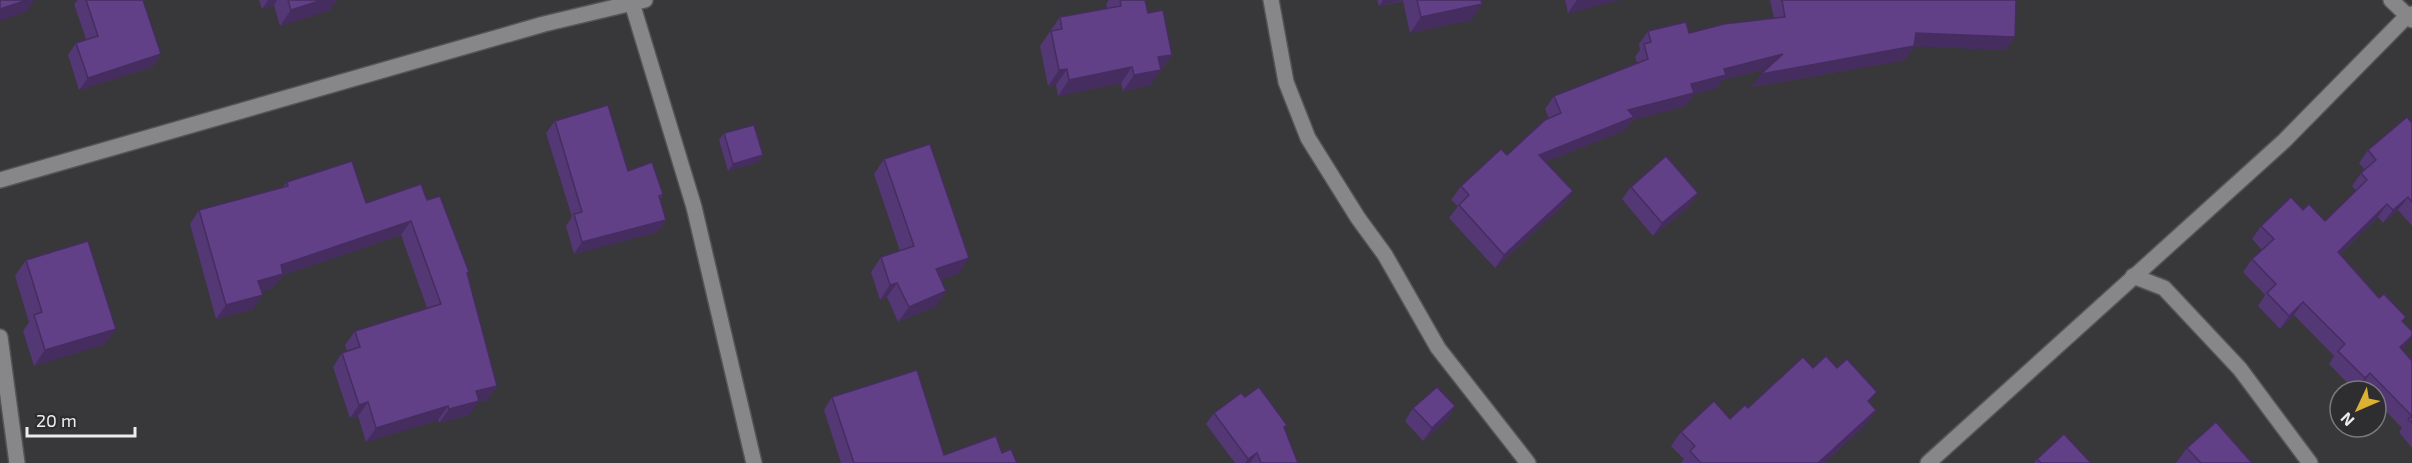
<svg xmlns="http://www.w3.org/2000/svg" width="2412" height="463" viewBox="0 0 2412 463" font-family="'Exo 2',sans-serif">
	<style>
		.lines { fill: none; stroke-linecap: round; stroke-linejoin: round }
		.minor-casing { stroke: #555456; stroke-width: 18 }
		.minor { stroke: #878689; stroke-width: 15 }
		.wall { fill: #543775 }
		.shaded-wall { fill: #452d5f }
		.building { fill: #624088; stroke: #452d5f; stroke-width: 1.5 }
	</style>
	<rect width="100%" height="100%" fill="#38373a"/>
	<g class="lines">
		<g class="minor-casing">
			<g id="minor">
				<path d="M1271 0 1286 82 1308 138 1358 218 1385 255 1438 348 1528 463"/>
				<path d="M2391 0 2412 20"/>
				<path d="M632 3 694 207 754 463"/>
				<path d="M0 180 544 24 645 0"/>
				<path d="M2133 276 2164 288 2240 369 2310 463"/>
				<path d="M0 337 17 463"/>
				<path d="M1928 463 2284 141 2408 15 2412 14"/>
			</g>
		</g>
		<use href="#minor" class="minor"/>
	</g>
	<g class="wall">
		<path d="M78 0H143L161 54 152 67 79 90 68 55 76 43 86 39 74 4Z"/>
		<path d="M259 0H337L330 10 280 26 274 5 262 9Z"/>
		<path d="M1109 0H1145L1148 13 1172 55 1150 85 1123 91 1121 83 1058 96 1056 85 1048 86 1040 46 1060 17 1107 8 1106 4Z"/>
		<path d="M1377 0H1481L1482 4 1471 20 1410 33 1403 1 1379 6Z"/>
		<path d="M1565 0H1619L1568 13Z"/>
		<path d="M1770 0H2016L2015 37 2005 50 1914 46 1905 60 1752 87 1761 74 1766 69 1722 80 1717 88 1694 94 1685 106 1632 120 1625 130 1545 162 1573 191 1563 205 1495 268 1449 218 1458 206 1451 200 1461 186 1507 155 1549 118 1545 109 1554 96 1637 63 1635 57 1640 50 1639 44 1648 31 1689 33 1774 18Z"/>
		<path d="M555 121 663 194 660 199 666 220 657 232 574 254 566 226 572 217 546 133Z"/>
		<path d="M2412 123V226L2398 210 2383 223 2378 217 2340 254 2379 298 2403 321 2405 347 2402 349 2412 361V448L2399 432 2402 428 2376 401V391H2366L2361 386 2355 391 2329 364 2334 356 2294 315 2280 329 2258 306 2265 295 2243 272 2252 259 2262 250 2252 239 2261 226 2303 210 2325 221 2356 191 2352 186 2361 173 2365 170 2359 163 2368 150Z"/>
		<path d="M724 133 763 155 758 162 728 171 719 140Z"/>
		<path d="M884 159 959 273 941 279 946 291 936 306 898 322 887 297 880 300 871 272 881 257 900 251 874 174Z"/>
		<path d="M287 182 366 203 427 200 467 274 497 386 487 400 478 402 469 415 439 423 438 420 366 442 358 416 350 418 333 367 342 353 347 351 345 345 355 331 427 308 401 235 283 275 273 288 261 291 253 309 216 319 190 224 199 210 283 187Z"/>
		<path d="M1631 187 1698 193 1689 206 1653 236 1622 199Z"/>
		<path d="M26 260 105 344 34 366 23 331 29 322 15 276Z"/>
		<path d="M1813 368 1869 403 1876 410 1866 424 1824 463H1681L1684 459 1671 446 1681 432 1730 419Z"/>
		<path d="M832 397 944 455 1017 463H841L824 410Z"/>
		<path d="M1245 397 1287 425 1284 428 1298 463H1235L1206 424 1214 413Z"/>
		<path d="M1455 406 1447 419 1423 441 1405 421 1413 408Z"/>
		<path d="M2187 448 2252 463H2176Z"/>
		<path d="M2037 459 2091 463H2034Z"/>
	</g>
	<g class="shaded-wall">
		<path d="M27 0H35L27 11 0 21V9Z"/>
		<path d="M268 0H277L274 5 262 9Z"/>
		<path d="M322 0H337L330 10 280 26 291 10Z"/>
		<path d="M1383 0H1404L1379 6Z"/>
		<path d="M1577 0H1619L1568 13Z"/>
		<path d="M1482 4 1471 20 1410 33 1421 17Z"/>
		<path d="M1916 33 2015 37 2005 50 1907 46Z"/>
		<path d="M1914 46 1905 60 1752 87 1761 74Z"/>
		<path d="M161 54 152 67 79 90 88 78Z"/>
		<path d="M1783 54 1774 67 1722 80 1717 88 1694 94 1685 106 1632 120 1625 130 1530 168 1539 155 1628 110 1724 69Z"/>
		<path d="M1172 55 1150 85 1123 91 1134 75 1158 57Z"/>
		<path d="M1132 67 1121 83 1058 96 1069 80Z"/>
		<path d="M1067 69 1056 85 1048 86 1059 70Z"/>
		<path d="M763 155 758 162 728 171 733 164Z"/>
		<path d="M1573 191 1563 205 1495 268 1504 255Z"/>
		<path d="M1698 193 1689 206 1653 236 1662 223Z"/>
		<path d="M2408 197 2398 210 2383 223 2393 210Z"/>
		<path d="M2387 204 2378 217 2328 265 2338 252Z"/>
		<path d="M666 220 657 232 574 254 582 242Z"/>
		<path d="M411 221 401 235 283 275 273 288 248 295 258 281 281 265Z"/>
		<path d="M969 258 959 273 926 284 936 269Z"/>
		<path d="M897 283 887 297 880 300 890 285Z"/>
		<path d="M946 291 936 306 898 322 909 307Z"/>
		<path d="M263 295 253 309 216 319 226 305Z"/>
		<path d="M2303 302 2294 315 2280 329 2289 316Z"/>
		<path d="M116 329 105 344 34 366 45 350Z"/>
		<path d="M2412 336 2405 347 2391 360 2400 347Z"/>
		<path d="M2370 373 2361 386 2356 391 2365 378Z"/>
		<path d="M497 386 487 400 478 402 469 415 439 423 449 409 476 391Z"/>
		<path d="M368 402 358 416 350 418 359 405Z"/>
		<path d="M448 406 438 420 366 442 376 428Z"/>
		<path d="M1455 406 1447 419 1423 441 1432 428Z"/>
		<path d="M1876 410 1866 424 1824 463H1818Z"/>
		<path d="M1257 453 1250 463H1245L1248 459Z"/>
	</g>
	<g class="building">
		<path d="M0 0H27L0 9Z"/>
		<path d="M86 0H143L161 54 88 78 76 43 98 36Z"/>
		<path d="M288 0H322L291 10Z"/>
		<path d="M1120 0H1145L1148 13 1163 10 1172 55 1158 57 1161 70 1134 75 1132 67 1069 80 1067 69 1059 70 1051 31 1062 29 1060 17 1121 6Z"/>
		<path d="M1417 0H1481L1482 4 1421 17Z"/>
		<path d="M1782 0H2016L2015 37 1916 33 1914 46 1761 74 1783 54 1724 69 1726 75 1691 84 1694 93 1628 110 1634 117 1539 155 1573 191 1504 255 1459 205 1469 195 1461 186 1501 149 1507 155 1545 120 1561 113 1554 96 1648 59 1644 44 1651 42 1648 31 1686 22 1689 33 1724 24 1785 17Z"/>
		<path d="M608 105 628 171 652 162 663 194 659 196 666 220 582 242 574 214 582 212 555 121Z"/>
		<path d="M2407 117 2412 123V202L2408 197 2393 210 2387 204 2338 252 2379 298 2384 294 2406 317 2402 321 2412 331V336L2400 347 2412 361V423L2408 419 2412 416 2370 373 2365 378 2338 351 2345 344 2303 302 2289 316 2267 293 2276 284 2252 259 2274 239 2261 226 2291 197 2303 210 2309 204 2325 221 2367 180 2361 173 2376 160 2368 150Z"/>
		<path d="M754 125 763 155 733 164 724 133Z"/>
		<path d="M930 144 969 258 936 269 946 291 909 307 897 283 890 285 881 257 914 246 884 159Z"/>
		<path d="M1666 156 1698 193 1662 223 1631 187Z"/>
		<path d="M352 161 366 203 421 184 427 200 440 196 469 272 467 273 497 386 476 391 479 401 449 409 448 406 376 428 368 402 359 405 342 353 360 347 355 331 441 304 411 221 281 265 283 274 258 281 263 295 226 305 199 210 288 186 287 182Z"/>
		<path d="M88 241 116 329 45 350 34 315 42 312 26 260Z"/>
		<path d="M1826 356 1837 368 1847 359 1877 392 1868 401 1876 410 1818 463H1701L1690 451 1695 446 1681 432 1714 401 1730 419 1745 405 1748 408 1803 357 1813 368Z"/>
		<path d="M917 370 944 455 996 436 1002 453 1011 449 1017 463H854L832 397Z"/>
		<path d="M1259 387 1287 425 1284 427 1298 463H1261L1257 453 1248 459 1214 413 1241 393 1245 397Z"/>
		<path d="M1437 387 1455 406 1432 428 1413 408Z"/>
		<path d="M2216 422 2252 463H2201L2187 448Z"/>
		<path d="M2064 434 2091 463H2041L2037 459Z"/>
	</g>
	<g transform="translate(2358 409) rotate(226)"><circle r="28" fill="#2e2d2f" stroke="#7a797b" stroke-width="1.5"/>
	<path d="M0-4.5L10 22L0 15L-10 22Z" fill="#dcb233"/>
	<text y="-9" font-size="16" font-weight="bold" text-anchor="middle" fill="#edecee">N</text>
	</g>
	<path d="M27 427v9h108v-9" fill="none" stroke="#edecee" stroke-width="3"/>
	<text x="36" y="427" font-size="18" fill="#edecee" stroke="#2e2d2f" stroke-width="4.5" paint-order="stroke">20 m</text>
</svg>
